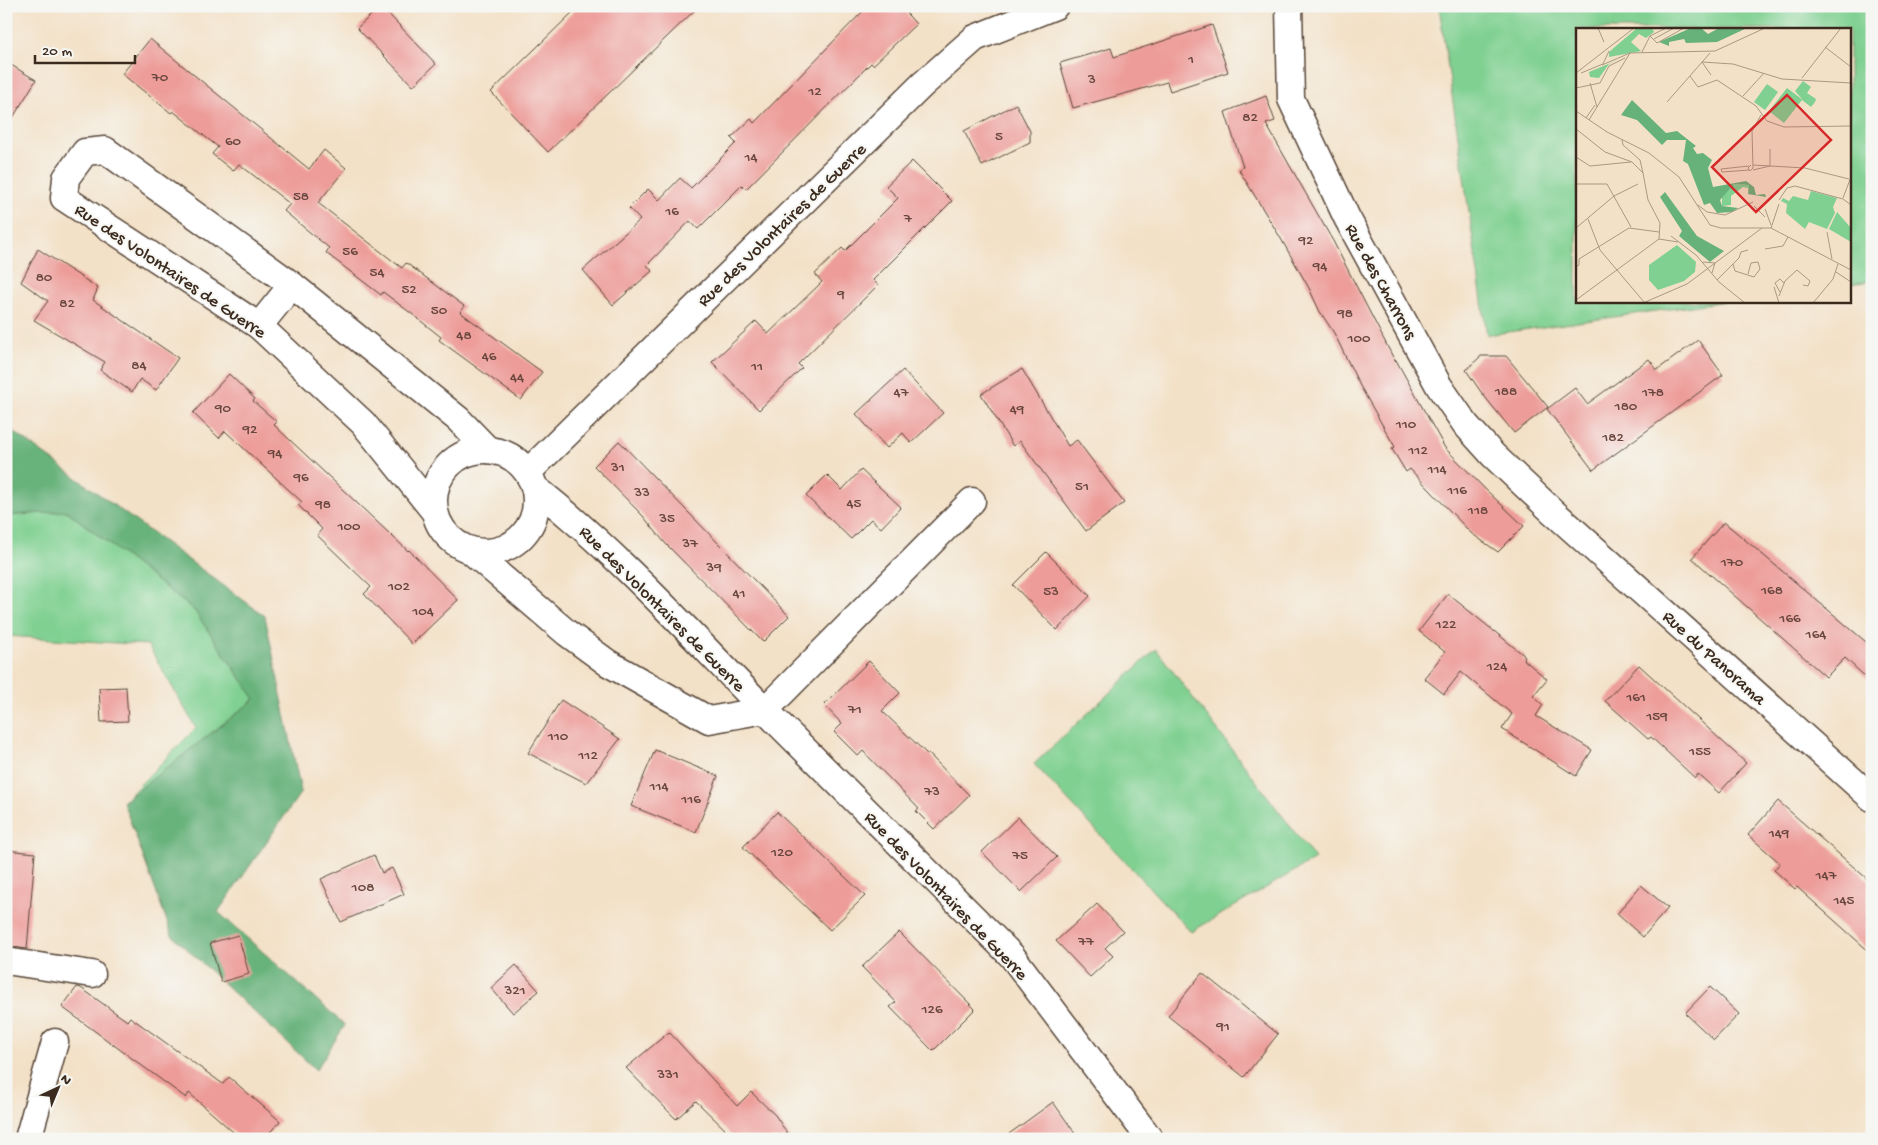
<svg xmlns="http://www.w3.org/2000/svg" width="1878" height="1145" viewBox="0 0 1878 1145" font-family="'Gochi Hand',sans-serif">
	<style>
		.green { fill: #7fd091; stroke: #5d7d58 }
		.forest { fill: #67b27b; stroke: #516e4c }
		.building { fill: #ed9c99 }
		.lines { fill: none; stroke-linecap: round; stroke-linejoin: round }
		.street-casing { stroke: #574537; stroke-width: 29 }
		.street { stroke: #fff; stroke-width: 26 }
		.labels { text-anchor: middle; stroke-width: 4; stroke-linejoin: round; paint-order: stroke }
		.number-label { font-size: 15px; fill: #68463d }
		.street-label { font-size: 18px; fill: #3b2a1e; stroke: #f6f6f2 }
		.inset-road { fill: none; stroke: #a99883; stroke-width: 1 }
		.view { fill: #d62828; fill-opacity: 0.15; stroke: #d62828; stroke-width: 2.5 }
		.inset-edge { fill: none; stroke: #3b2a1e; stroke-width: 2.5 }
	</style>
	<rect width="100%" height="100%" fill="#f6f6f2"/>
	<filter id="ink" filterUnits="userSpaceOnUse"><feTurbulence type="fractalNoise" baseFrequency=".02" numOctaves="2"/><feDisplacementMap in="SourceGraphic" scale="10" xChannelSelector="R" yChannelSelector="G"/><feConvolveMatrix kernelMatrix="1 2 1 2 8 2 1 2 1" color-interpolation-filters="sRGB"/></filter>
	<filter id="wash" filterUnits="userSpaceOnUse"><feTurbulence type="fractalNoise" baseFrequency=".0096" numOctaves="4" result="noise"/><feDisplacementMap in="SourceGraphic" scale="20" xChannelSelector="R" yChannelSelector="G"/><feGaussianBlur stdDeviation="1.12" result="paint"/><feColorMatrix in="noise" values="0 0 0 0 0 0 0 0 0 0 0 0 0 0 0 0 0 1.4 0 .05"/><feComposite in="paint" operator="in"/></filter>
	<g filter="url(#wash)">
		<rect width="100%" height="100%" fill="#f3e1c7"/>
		<g class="green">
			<path d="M1439 6H1872V281L1849 284V29H1577V301H1726L1487 335Z"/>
			<path d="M67 511 194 610 255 699 123 802 196 728 148 645 6 636V516Z"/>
			<path d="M1156 649 1315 859 1191 932 1034 764Z"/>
		</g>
		<path class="forest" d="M6 426 265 616 301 792 218 912 345 1025 316 1070 172 935 123 802 255 699 194 610 67 511 6 516Z"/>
		<g id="blocks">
			<g class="building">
				<path d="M381 6 436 64 413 86 357 28Z"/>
				<path d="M579 6H699L548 152 491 92Z"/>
				<path d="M868 6H900L916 24 873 65 871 63 746 189 742 185 698 229 690 221 647 265 652 271 613 305 583 270 640 220 629 208 648 189 659 200 680 178 691 188 736 143 731 138 751 119 754 123Z"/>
				<path d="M1212 25 1228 72 1170 91 1167 82 1073 108 1060 63 1111 48 1114 57Z"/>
				<path d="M150 39 309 169 324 150 346 168 318 203 402 268 406 263 436 285 464 306 460 312 542 372 521 400 439 340 441 337 412 314 383 292 381 295 326 253 329 248 284 211 290 204 239 164 233 171 212 154 218 147 173 111 171 113 122 74Z"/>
				<path d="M6 62 36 80 6 129Z"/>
				<path d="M1266 96 1275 121 1266 124 1333 241 1395 361 1396 360 1445 448 1485 489 1524 526 1498 552 1471 533 1410 469 1406 472 1392 449 1395 447 1359 384 1334 333 1319 310 1309 288 1280 237 1239 170 1243 167 1225 112Z"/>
				<path d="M1016 104 1030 131V142L982 166 964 131Z"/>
				<path d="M912 161 952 201 873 280 878 285 798 364 802 368 759 410 712 362 756 321 768 334 822 282 815 274 842 248 845 251 898 198 886 186Z"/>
				<path d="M38 249 98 288 93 300 178 358 156 390 140 379 132 392 100 370 105 362 34 320 48 301 21 282Z"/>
				<path d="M1698 340 1723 375 1593 470 1547 409 1575 388 1587 404 1649 359 1657 370Z"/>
				<path d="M1481 356H1506L1548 407 1514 433 1481 392 1466 370Z"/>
				<path d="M1022 369 1068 446 1077 440 1124 503 1086 531 1020 441 1013 446 981 394Z"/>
				<path d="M903 370 943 413 911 443 903 433 887 448 856 414Z"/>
				<path d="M229 374 255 399 253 401 277 422 274 425 408 551 409 550 458 600 412 644 364 594 371 587 317 535 322 529 298 505 302 502 225 431 219 438 193 413Z"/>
				<path d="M619 441 789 616 763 642 665 543 643 516 594 466Z"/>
				<path d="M861 470 901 507 881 528 871 519 851 539 806 496 827 475 842 490Z"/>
				<path d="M1724 522 1872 647V683L1845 658 1826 677 1692 558Z"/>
				<path d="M1046 552 1090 596 1057 630 1013 585Z"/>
				<path d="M1448 594 1525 656 1523 659 1547 679 1533 696 1543 705 1536 716 1592 750 1576 776 1502 729 1512 714 1461 672 1444 694 1424 678 1445 652 1419 631Z"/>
				<path d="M869 661 900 693 882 711 927 754 928 753 969 795 934 829 916 811 919 809 863 751 858 756 834 732 842 724 824 705Z"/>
				<path d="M1639 665 1746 763 1719 793 1698 774 1695 778 1651 737 1648 739 1605 701Z"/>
				<path d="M126 687 128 721 101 722 99 688Z"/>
				<path d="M561 700 620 739 586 783 528 753Z"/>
				<path d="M655 750 718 776 696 832 631 806Z"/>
				<path d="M1778 801 1872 883V954L1797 887 1795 889 1774 870 1780 863 1748 835Z"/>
				<path d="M777 812 865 896 830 930 743 847Z"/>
				<path d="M1018 817 1057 857 1021 892 982 852Z"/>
				<path d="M6 850 35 853 27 949 6 946Z"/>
				<path d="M374 855 382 873 392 868 404 894 341 922 321 879Z"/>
				<path d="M1641 885 1668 908 1643 937 1617 914Z"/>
				<path d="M1097 904 1123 931 1105 948 1113 956 1090 977 1056 941Z"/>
				<path d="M899 932 975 1009 933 1051 890 1007 896 1002 862 967Z"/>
				<path d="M238 935 249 974 221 982 210 943Z"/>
				<path d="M516 965 539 991 513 1013 491 988Z"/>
				<path d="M1202 973 1278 1034 1244 1077 1168 1016Z"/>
				<path d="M77 987 81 988 127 1021 130 1017 223 1084 229 1077 280 1121 264 1139H241L189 1093 186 1098 62 1007Z"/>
				<path d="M1710 987 1739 1014 1714 1040 1685 1013Z"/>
				<path d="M669 1032 737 1106 751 1092 775 1115 791 1139H735L696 1101 676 1119 626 1068Z"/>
				<path d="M1053 1102 1079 1139H1002Z"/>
			</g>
		</g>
	</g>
	<g filter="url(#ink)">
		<use href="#blocks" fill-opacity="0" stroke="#574537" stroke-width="1"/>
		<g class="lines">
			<g class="street-casing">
				<g id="street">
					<path d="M1289 6 1291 99 1347 218 1439 386 1466 425 1493 455 1551 510 1872 798"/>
					<path d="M259 326 292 285"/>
					<circle cx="485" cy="501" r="51"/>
					<path d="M528 472 922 85 975 38 1055 6"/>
					<path d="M972 501 765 710 1012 956 1150 1139"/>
					<path d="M434 511 363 423 259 326 64 198 66 178 85 152 105 150 292 285 458 419 488 450"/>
					<path d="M471 551 567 633 608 663 709 720 765 710C691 635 619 554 535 488"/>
					<path d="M6 961 92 974"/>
					<path d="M28 1139 55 1042"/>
				</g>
			</g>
			<use href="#street" class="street"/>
		</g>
	</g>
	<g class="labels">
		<g class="number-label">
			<text x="1191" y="63">1</text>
			<text x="160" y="81">70</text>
			<text x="1092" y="83">3</text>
			<text x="815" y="95">12</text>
			<text x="1250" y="121">82</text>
			<text x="999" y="140">5</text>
			<text x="233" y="145">60</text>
			<text x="751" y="161">14</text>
			<text x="301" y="200">58</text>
			<text x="672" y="215">16</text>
			<text x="908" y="222">7</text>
			<text x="1306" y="244">92</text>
			<text x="350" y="255">56</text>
			<text x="1320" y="270">94</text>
			<text x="377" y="276">54</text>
			<text x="44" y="281">80</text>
			<text x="409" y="293">52</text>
			<text x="841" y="298">9</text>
			<text x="67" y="307">82</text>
			<text x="439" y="314">50</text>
			<text x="1345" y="317">98</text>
			<text x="464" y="339">48</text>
			<text x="1359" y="342">100</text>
			<text x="489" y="360">46</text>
			<text x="139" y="369">84</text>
			<text x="757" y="370">11</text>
			<text x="517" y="381">44</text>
			<text x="1506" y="395">188</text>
			<text x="901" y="396">47</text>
			<text x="1653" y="396">178</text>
			<text x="1626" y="410">180</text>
			<text x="223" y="412">90</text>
			<text x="1017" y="413">49</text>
			<text x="1406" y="428">110</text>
			<text x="250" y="433">92</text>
			<text x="1613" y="441">182</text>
			<text x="1418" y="454">112</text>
			<text x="275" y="457">94</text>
			<text x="618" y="471">31</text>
			<text x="1437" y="473">114</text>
			<text x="301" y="481">96</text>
			<text x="1082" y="490">51</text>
			<text x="1457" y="494">116</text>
			<text x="642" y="496">33</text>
			<text x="854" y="507">45</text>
			<text x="323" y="508">98</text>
			<text x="1478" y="514">118</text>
			<text x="667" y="522">35</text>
			<text x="349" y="530">100</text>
			<text x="690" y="547">37</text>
			<text x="1732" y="566">170</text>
			<text x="714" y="571">39</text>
			<text x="399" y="590">102</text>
			<text x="1772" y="594">168</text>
			<text x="1051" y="595">53</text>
			<text x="739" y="597">41</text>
			<text x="423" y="615">104</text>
			<text x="1790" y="622">166</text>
			<text x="1446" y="628">122</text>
			<text x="1816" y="638">164</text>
			<text x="1497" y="670">124</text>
			<text x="1636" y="701">161</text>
			<text x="855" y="713">71</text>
			<text x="1657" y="720">159</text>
			<text x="558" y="740">110</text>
			<text x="1700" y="755">155</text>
			<text x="588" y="759">112</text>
			<text x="659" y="790">114</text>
			<text x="932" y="795">73</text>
			<text x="691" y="803">116</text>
			<text x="1779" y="837">149</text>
			<text x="782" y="856">120</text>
			<text x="1020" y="859">75</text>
			<text x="1826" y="879">147</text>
			<text x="363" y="891">108</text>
			<text x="1844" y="904">145</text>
			<text x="1086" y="945">77</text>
			<text x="515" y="994">321</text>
			<text x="932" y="1013">126</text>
			<text x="1223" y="1030">91</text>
			<text x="668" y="1078">331</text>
		</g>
		<g class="street-label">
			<text transform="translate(781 224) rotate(-44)" y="6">Rue des Volontaires de Guerre</text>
			<text transform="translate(171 270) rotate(34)" y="6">Rue des Volontaires de Guerre</text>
			<text transform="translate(1382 281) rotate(61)" y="6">Rue des Charrons</text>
			<text transform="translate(663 608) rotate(45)" y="6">Rue des Volontaires de Guerre</text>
			<text transform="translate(1715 657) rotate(42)" y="6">Rue du Panorama</text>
			<text transform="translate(947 895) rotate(46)" y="6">Rue des Volontaires de Guerre</text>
		</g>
	</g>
	<g transform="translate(1576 28)">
		<rect width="275" height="275" fill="#f3e1c7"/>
		<path d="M61 0H76L78 4 70 10 63 6 55 14 65 23 33 29V24ZM42 32 33 36 23 50 14 49 13 44ZM227 53 235 59 231 65 240 71 239 74 235 79 226 72 208 95 193 83 211 60 227 72 219 63ZM191 56 202 64 189 82 178 74ZM158 156 173 157 172 166V160L167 159 155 168V177L146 178V166ZM235 163 261 170 257 179 259 185 251 201 233 194 229 201 210 185 211 176 205 173 207 170 213 173 217 168 232 172ZM261 184 275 200V214L253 201ZM101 217 120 234 119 244 108 253 82 262 73 252V237Z" fill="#7fd091"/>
		<path d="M115 0H125L132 6 143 0H171L141 14 110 15 108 11 93 14V18L83 14ZM56 72 90 105 101 103 120 118 117 120 121 126 127 125 136 132 132 140 137 159 170 153 178 159 180 167 189 166 190 169 172 166 173 157 158 156 144 172 146 178 162 180 156 184 141 185 134 175 128 177 112 136 107 133 110 112H91L86 117 61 92 45 87ZM89 164 121 208 148 223 134 234 103 208 106 203 84 169Z" fill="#67b27b"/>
		<path class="inset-road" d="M22 0 28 14M74 8 81 15 108 0M78 11 98 0M249 19 275 39M66 24 74 8 90 0M126 34 157 36 206 51 275 55M126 34 135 47M26 37 54 25 139 23 189 0M0 45 58 0M5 45 27 36 33 23M114 48 122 59 141 52 180 78 191 93 208 99 275 98M226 50 265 0M14 55 21 79M0 60 24 55 33 38 49 30M167 68 188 45M91 74 134 25M0 83 31 104 73 125 103 149 134 197 145 200H195L275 242M10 90 19 77M13 92 54 25M0 101 29 124 56 134 67 145 72 172 84 195 83 211M46 112 47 117 64 132 67 145M194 121V138L229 140 273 151M0 129 14 138 55 134M175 137 172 140 174 143 177 140 176 103 185 87M177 137 194 138 177 142M173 138 145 141 146 144 173 142M0 156H31L55 199M267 170 275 149M203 172 211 160 219 158 267 171 275 177M122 177 131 184 149 187 177 174M178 178 189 189M189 181 195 197M12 191 24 222 68 274M0 200 38 168 62 156M195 200 203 176M251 204 256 231M95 208 120 227 143 254 169 275M83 211 102 214M189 221 207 218 212 209M127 234 139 235 136 245M157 236 159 243 178 249 184 241 182 234 175 235 172 246M0 239 3 237V231L53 200 83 204M260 244 275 254M141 252 163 230 165 224 172 222M198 259 203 275M204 264 199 255 204 251 208 255M203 268 209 253 221 242 234 253 232 258 227 257M0 272 83 211M67 275 111 256 186 200M237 275 257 251 262 236"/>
		<path class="view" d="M211 67 255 112 180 184 136 139Z"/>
		<rect width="275" height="275" class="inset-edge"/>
	</g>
	<rect width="1878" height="1145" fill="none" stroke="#f6f6f2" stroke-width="25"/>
	<g transform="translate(58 1088) rotate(44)" stroke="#f6f6f2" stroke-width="4" paint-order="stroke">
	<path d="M0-4L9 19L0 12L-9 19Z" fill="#3b2a1e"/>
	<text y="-8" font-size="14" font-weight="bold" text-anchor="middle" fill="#3b2a1e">N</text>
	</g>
	<path d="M35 55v8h100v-8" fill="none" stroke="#3b2a1e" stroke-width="2.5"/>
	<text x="42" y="55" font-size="15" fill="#3b2a1e" stroke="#f6f6f2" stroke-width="4" paint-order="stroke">20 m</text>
</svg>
